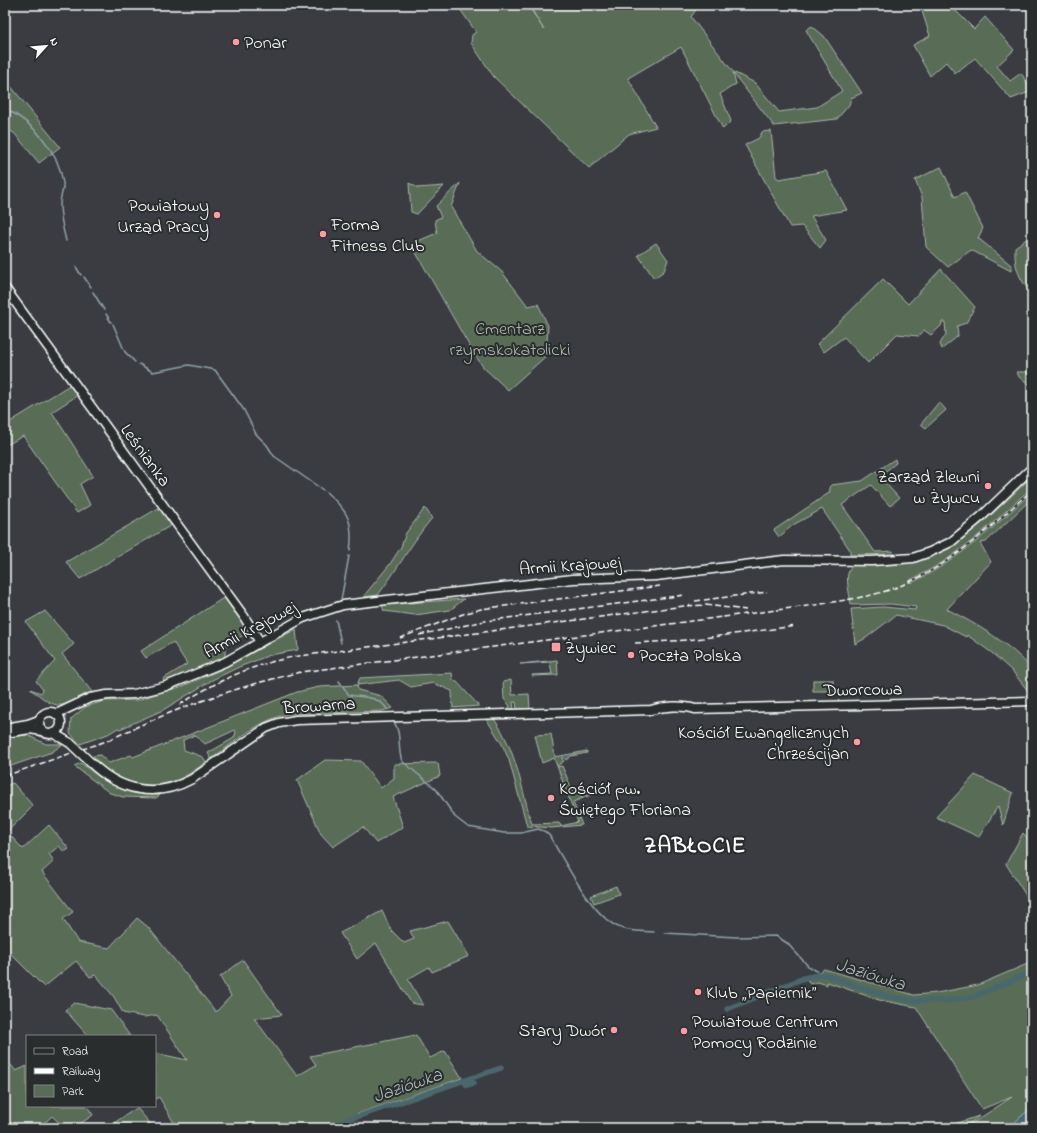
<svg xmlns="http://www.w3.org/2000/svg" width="1037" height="1133" viewBox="0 0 1037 1133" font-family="'Indie Flower',sans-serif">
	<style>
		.green { fill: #586c57; stroke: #acb6ab }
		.water { fill: #4a686d; stroke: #92a4a7 }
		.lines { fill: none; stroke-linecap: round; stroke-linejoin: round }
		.stream { stroke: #92a4a7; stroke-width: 1.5 }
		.canal { stroke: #4a686d; stroke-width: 5.5 }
		.tertiary-casing { stroke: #fff; stroke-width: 11 }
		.tertiary { stroke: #2a2d2e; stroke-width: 8 }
		.rail { stroke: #fff; stroke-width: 1.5; stroke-dasharray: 6 3; stroke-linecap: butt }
		.tertiary-bridge-casing { stroke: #fff; stroke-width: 11; stroke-linecap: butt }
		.tertiary-bridge { stroke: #2a2d2e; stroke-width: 8 }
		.poi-dot { fill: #ff9aa2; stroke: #2a2d2e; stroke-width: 1.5 }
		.labels { text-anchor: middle; stroke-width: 4; stroke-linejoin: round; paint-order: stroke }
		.poi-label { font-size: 18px; fill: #fff; stroke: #2a2d2e; text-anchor: start }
		.park-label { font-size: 18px; fill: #acb6ab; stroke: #2a2d2e }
		.street-label { font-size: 18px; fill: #fff; stroke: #2a2d2e }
		.water-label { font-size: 19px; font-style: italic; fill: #aebbbd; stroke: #2a2d2e }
		.district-label { font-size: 22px; font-weight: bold; letter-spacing: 1px; fill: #fff; stroke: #2a2d2e }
	</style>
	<rect width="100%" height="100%" fill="#3a3c42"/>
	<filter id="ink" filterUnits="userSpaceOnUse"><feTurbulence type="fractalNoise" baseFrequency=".025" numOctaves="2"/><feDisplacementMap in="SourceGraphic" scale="8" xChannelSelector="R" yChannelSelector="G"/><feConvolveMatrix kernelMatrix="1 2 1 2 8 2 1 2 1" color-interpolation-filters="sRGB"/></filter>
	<g filter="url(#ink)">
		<g class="green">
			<path d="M457 5H528L544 30 529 5H701L697 8 691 17 733 72 755 83 779 112 817 107 842 91 806 30 812 26 824 36 862 93 851 98 849 105 837 119 774 126 733 73 736 84 720 94 731 121 723 129 681 47 628 78 656 127 629 134 589 168 494 77 471 43 472 35 476 32Z"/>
			<path d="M920 5H947L957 12 974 29 985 17 1014 50 997 66 1010 81 1021 73 1032 91 1011 99 975 58 955 73 946 62 930 76 913 45 930 36Z"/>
			<path d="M5 79 60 147 39 163 14 133 5 128Z"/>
			<path d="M771 131 776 177 779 179 826 171 847 210 811 216 826 240 820 248 802 226 790 227 745 145 759 138 762 132Z"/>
			<path d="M941 167 955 197 965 192 983 228 978 238 1011 265V271L971 250 948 267 926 247 922 197 915 180Z"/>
			<path d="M409 183 418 188 444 186 417 214 411 212Z"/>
			<path d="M460 183 451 207 477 251 502 272 528 306 538 304 548 326 546 356 508 390 484 368 474 354 411 244 437 233 435 220 441 217 436 206Z"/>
			<path d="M1032 235V295C1019 278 1014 268 1015 247Z"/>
			<path d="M656 243 668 260 664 271 654 278 638 255Z"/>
			<path d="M941 269 975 307 966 323 957 326 958 336 942 349 940 344 946 334 945 322H942L941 326 931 335 924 330 919 336 897 334 868 363 844 337 824 352 817 344 883 279 908 304Z"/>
			<path d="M1017 372H1027L1032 377V386L1019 377Z"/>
			<path d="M73 383 81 393 52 412 93 476 80 484 90 505 77 513 23 436 5 446V425Z"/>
			<path d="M939 402 946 410 926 428 921 424Z"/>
			<path d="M895 459 896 463 879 476 899 498 890 506 871 485 842 505 875 552 893 551 894 554 850 555V550L822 509 793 525 779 537 774 530 829 493 831 485 862 481Z"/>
			<path d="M1032 476V487C994 522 958 558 910 580L911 583C958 561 994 527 1032 492V504L1029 501 986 542 980 543 991 562 947 609C979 626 1008 642 1032 669V696L1013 672 992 653 967 635 966 637 943 625 896 615 866 638 855 644 851 609 883 607 915 610 916 607 891 604 851 605C850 592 842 572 854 565 875 564 898 567 918 561 961 548 1001 506 1032 476Z"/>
			<path d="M162 506 175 523 80 579 66 562Z"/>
			<path d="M425 508 432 518C412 542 397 570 378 595L363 597 390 564 401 547 406 533Z"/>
			<path d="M228 595 252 630 225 646V662L166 686 163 679 187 664 173 642 146 658 141 651Z"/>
			<path d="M464 599 450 610 415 615 384 611 382 605Z"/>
			<path d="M45 611 74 644 62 654 92 692C72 703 60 713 40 696 37 693 33 692 30 689L41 693 43 690 36 681 55 661 26 622Z"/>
			<path d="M296 629 298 650 270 655 239 667 212 680 163 710 120 729 118 728 108 734 80 744 70 733 71 719 85 707 104 701 137 700 183 686 222 669Z"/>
			<path d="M557 660 558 675 532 676V675L552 674 550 662 520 664Z"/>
			<path d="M452 673 453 680 457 682 479 706 453 708 452 691 433 683 411 687 399 680 357 685 358 690 381 696 393 708 382 711 288 714C259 720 235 742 211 759L208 753 234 738 236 732 235 730 205 744 195 735 183 740 184 750 203 757 206 762C197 769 187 776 177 780 146 792 113 781 93 756L100 755 109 763 131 755 133 757 297 692 319 687 357 685 360 678Z"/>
			<path d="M511 680 512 695 529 694 530 709H517L516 702H513L514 709H508L510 706 504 699 503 682Z"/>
			<rect x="813" y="680" width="20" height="11"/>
			<path d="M494 719C517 751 521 788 532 824L559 823 561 826 578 822 554 758 542 763 535 735 551 734 555 757 587 751V753L571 756 566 760 563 757 562 759 564 761 557 766 558 767 562 766 574 794 579 792 581 797 600 790 601 791 573 802 582 825 551 828 527 826 509 760 502 744 487 720Z"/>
			<path d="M27 735 46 744H63L52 752 5 768V738Z"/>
			<path d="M325 760 361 761 381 788 394 778V764L438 763 440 776 393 797 403 827 376 843 363 827 333 847 321 834 297 780Z"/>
			<path d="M81 763C110 786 122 794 160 795L156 798 123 797 110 793 74 766Z"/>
			<path d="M975 775 1013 793 1003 825 998 806 979 837 936 817Z"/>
			<path d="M13 783 33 806 7 832 23 849 49 825 69 849 64 852 59 846 49 854 54 861 42 872 73 912 63 919 78 942 109 948 137 918 148 927 216 1012 231 996 220 977 243 960 282 1015 254 1018 297 1076 316 1065 310 1056 416 1035 430 1058 445 1051 462 1078 357 1114 358 1117 324 1128H166L174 1123 159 1097 155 1099V1053L187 1060 157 1015 144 1017 123 1013 114 997 96 975 90 977 76 961 44 987 5 948V786Z"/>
			<path d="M1023 833 1032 842V905L1006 864Z"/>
			<path d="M616 886 619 894 594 903 591 896Z"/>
			<path d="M382 911 391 930 404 943 414 939 410 931 448 921 469 956 432 972 429 967 408 979 423 1005 411 1003 376 943 357 959 340 933Z"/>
			<path d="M1032 962V1107L1008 1128H960L974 1122 1012 1097 982 1109 916 1007 879 1000 827 982V985L818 982 810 984 807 981 824 969 914 995 937 993 978 985Z"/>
			<path d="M74 1003 111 1010 130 1036H88L65 1010Z"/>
			<path d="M5 1058 16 1071 27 1066V1106H87L93 1115 74 1128H65L52 1116 39 1128H5Z"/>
			<path d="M137 1108 154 1128H106Z"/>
			<path d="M979 1116C971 1124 956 1130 945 1127Z"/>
		</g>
		<path class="water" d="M1032 1107V1128H1008Z"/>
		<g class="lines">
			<g class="stream">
				<path d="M5 105 6 109C34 123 59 152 63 183 64 190 60 197 60 204 60 216 63 229 66 241"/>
				<path d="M76 267 81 275"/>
				<path d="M84 277 91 287"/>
				<path d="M93 292 104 310"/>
				<path d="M106 314 111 322"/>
				<path d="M113 324 125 352 135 362"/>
				<path d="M139 364 153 372 189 365 215 370 244 410 256 434 267 445 274 456 323 490"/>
				<path d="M326 492C348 511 354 522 350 551"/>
				<path d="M341 600 349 556"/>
				<path d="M336 620 341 643"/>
				<path d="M339 681 349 695C363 698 378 695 387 709"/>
				<path d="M394 722C402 733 397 749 402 761L436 789 455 817 468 827 504 833H521L538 829 544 831 549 835C565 861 593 919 621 928 631 932 643 931 654 932"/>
				<path d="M664 933 736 937 776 936 787 943 809 967 823 974"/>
			</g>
			<g class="canal">
				<path d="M727 1009 804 978 823 974 886 996 909 1000 941 1001 973 997 1032 972"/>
				<path d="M464 1081 467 1085 474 1083"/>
				<path d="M324 1128 501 1068"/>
			</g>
			<g class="tertiary-casing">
				<g id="tertiary">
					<path d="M5 288 243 615 260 642"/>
					<circle cx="50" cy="723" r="11"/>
					<path d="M56 714 90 698 107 695 134 694 166 686 225 662 303 618 343 605 573 579 656 576 784 560 872 561 913 558 930 552 951 542 982 516 1032 468"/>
					<path d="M5 728 28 724 39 720"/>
					<path d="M5 733 30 729 42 731"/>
					<path d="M53 733 70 743"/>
					<path d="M90 762C120 791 155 799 192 779L266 728 279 723 296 720 651 710C664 706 683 705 695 709L1032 701"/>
				</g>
			</g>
			<use href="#tertiary" class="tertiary"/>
			<g class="rail">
				<path d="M695 601 767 592"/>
				<path d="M419 635 485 621 685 595"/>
				<path d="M400 638 463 614 481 609 660 586"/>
				<path d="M635 643 688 640 796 626"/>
				<path d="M179 705C219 680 252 664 299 656L684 606 706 605 746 610"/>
				<path d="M109 740C170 710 235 687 301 672L815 605C839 601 863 598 886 591 945 572 987 530 1032 490"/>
				<path d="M5 776 115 738"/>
			</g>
			<g class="tertiary-bridge-casing">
				<path id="tertiary-bridge" d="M70 743 90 762"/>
			</g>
			<use href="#tertiary-bridge" class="tertiary-bridge"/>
		</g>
	</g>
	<g class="poi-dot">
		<circle cx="236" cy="42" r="4"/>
		<circle cx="217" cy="215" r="4"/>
		<circle cx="323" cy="234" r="4"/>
		<circle cx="988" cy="486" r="4"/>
		<rect x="551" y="642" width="10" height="10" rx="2"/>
		<circle cx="631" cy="655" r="4"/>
		<circle cx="857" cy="742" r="4"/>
		<circle cx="551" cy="798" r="4"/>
		<circle cx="698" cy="992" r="4"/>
		<circle cx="614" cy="1030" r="4"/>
		<circle cx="684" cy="1031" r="4"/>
	</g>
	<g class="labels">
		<g class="poi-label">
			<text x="244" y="48">Ponar</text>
			<text x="209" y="211" text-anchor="end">Powiatowy<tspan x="209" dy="21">Urząd Pracy</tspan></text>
			<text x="331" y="230">Forma<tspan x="331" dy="21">Fitness Club</tspan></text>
			<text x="980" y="482" text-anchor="end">Zarząd Zlewni<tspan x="980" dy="21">w Żywcu</tspan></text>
			<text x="565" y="653">Żywiec</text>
			<text x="639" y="661">Poczta Polska</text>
			<text x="849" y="738" text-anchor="end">Kościół Ewangelicznych<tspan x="849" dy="21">Chrześcijan</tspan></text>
			<text x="559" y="794">Kościół pw.<tspan x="559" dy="21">Świętego Floriana</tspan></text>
			<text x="706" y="998">Klub „Papiernik”</text>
			<text x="692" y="1027">Powiatowe Centrum<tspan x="692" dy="21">Pomocy Rodzinie</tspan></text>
			<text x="606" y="1036" text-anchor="end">Stary Dwór</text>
		</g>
		<g class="park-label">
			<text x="510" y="334">Cmentarz<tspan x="510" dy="21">rzymskokatolicki</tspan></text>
		</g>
		<g class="street-label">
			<text transform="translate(146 455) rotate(54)" y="6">Leśnianka</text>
			<text transform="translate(570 565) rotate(-4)" y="6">Armii Krajowej</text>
			<text transform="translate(250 629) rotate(-28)" y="6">Armii Krajowej</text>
			<text transform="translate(863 689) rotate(-1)" y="6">Dworcowa</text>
			<text transform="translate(319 705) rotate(-4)" y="6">Browarna</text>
		</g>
		<g class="water-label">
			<text transform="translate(871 973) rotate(17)" y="7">Jaziówka</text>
			<text transform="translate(407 1084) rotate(-19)" y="7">Jaziówka</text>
		</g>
		<g class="district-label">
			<text x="695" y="852">ZABŁOCIE</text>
		</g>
	</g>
	<rect width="1037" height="1133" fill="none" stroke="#2a2d2e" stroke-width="20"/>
	<rect x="10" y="10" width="1017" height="1113" fill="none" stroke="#fff" stroke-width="1.5" filter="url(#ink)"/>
	<rect x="26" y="1035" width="130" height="72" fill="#2a2d2e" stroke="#7f8182"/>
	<rect x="34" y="1048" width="20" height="6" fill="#2a2d2e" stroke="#7f8182"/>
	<text x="62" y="1055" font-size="12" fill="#ffffff">Road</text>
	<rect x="34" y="1068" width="20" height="6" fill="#ffffff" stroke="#7f8182"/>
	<text x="62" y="1075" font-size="12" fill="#ffffff">Railway</text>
	<rect x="34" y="1085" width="20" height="12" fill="#586c57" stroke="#7f8182"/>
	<text x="62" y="1095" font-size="12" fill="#ffffff">Park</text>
	<g transform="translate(46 46) rotate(63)" stroke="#2a2d2e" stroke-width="3" paint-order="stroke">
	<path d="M0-3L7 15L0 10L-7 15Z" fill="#ffffff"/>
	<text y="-6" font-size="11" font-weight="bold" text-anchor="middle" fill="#ffffff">N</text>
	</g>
</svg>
